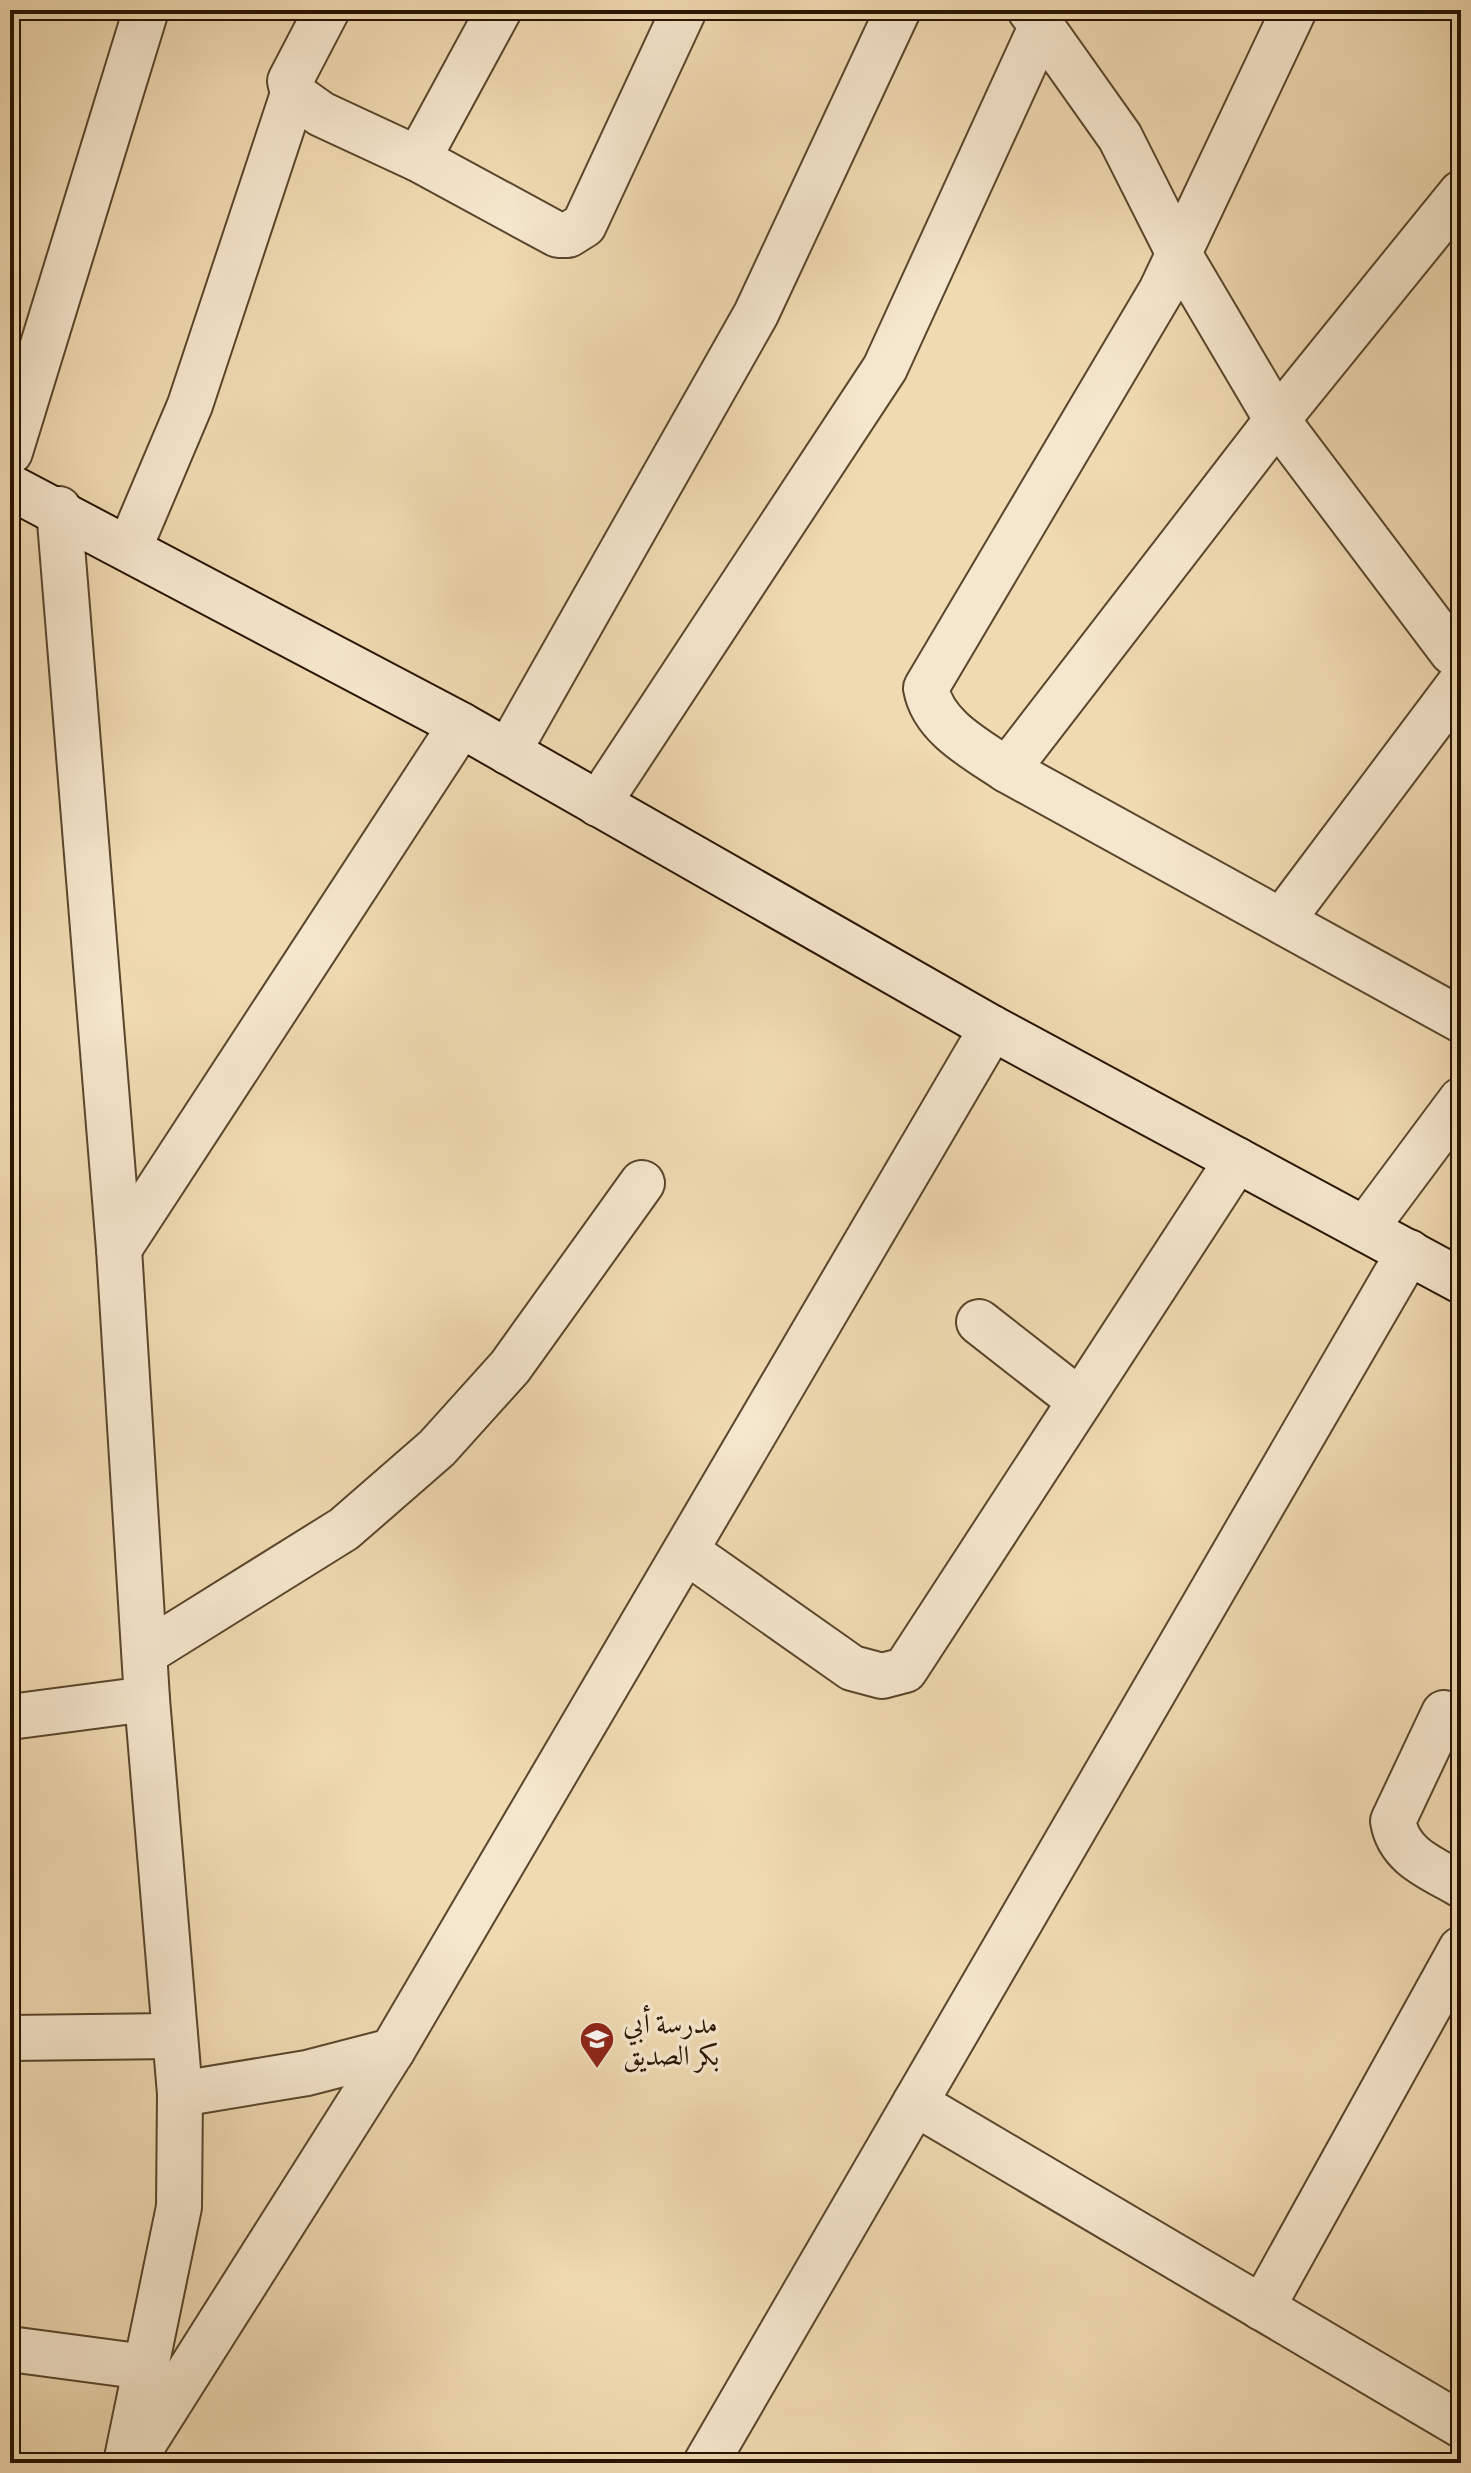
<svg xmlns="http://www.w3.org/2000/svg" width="1471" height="2473" viewBox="0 0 1471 2473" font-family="'Libre Bodoni',Amiri,serif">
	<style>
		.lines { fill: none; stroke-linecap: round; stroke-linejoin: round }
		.street-casing { stroke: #59462c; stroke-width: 48 }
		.secondary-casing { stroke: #271400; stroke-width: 48 }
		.street { stroke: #f5e7cd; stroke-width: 44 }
		.secondary { stroke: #f5e7cd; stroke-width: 44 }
		.labels { text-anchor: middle; stroke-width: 7; stroke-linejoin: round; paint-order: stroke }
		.poi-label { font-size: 28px; fill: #271400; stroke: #f5e7cd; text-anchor: start }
	</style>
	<rect width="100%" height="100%" fill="#f0dab2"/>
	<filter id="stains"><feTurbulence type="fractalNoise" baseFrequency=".0025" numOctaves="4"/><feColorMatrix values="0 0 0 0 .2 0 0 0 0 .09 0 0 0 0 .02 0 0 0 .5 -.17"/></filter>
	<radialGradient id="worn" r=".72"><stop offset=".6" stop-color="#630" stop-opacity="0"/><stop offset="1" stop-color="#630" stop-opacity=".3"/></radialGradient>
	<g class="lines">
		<g class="street-casing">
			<g id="street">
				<path d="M327 10 290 81 293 94 321 114 418 159 558 235H568L584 225 684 10"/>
				<path d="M1030 10 1120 137 1179 254 1277 420 1452 652 1461 659"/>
				<path d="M1294 10 1161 291 926 688C933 727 976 749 1007 770L1277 420 1461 193"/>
				<path d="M418 159 499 10"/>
				<path d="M10 452 146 10"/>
				<path d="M59 509 119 1249 147 1699 180 2094 179 2207 126 2463"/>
				<path d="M129 549 190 405 293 94"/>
				<path d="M508 752 756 314 898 10"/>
				<path d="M1007 770 1461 1020"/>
				<path d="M598 804 885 368 1042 25"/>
				<path d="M1283 919 1461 682"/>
				<path d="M1365 1229 1461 1100"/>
				<path d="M119 1249 461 725"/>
				<path d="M979 1322 1080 1401"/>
				<path d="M686 1551 852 1668 882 1676 905 1670 1237 1160"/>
				<path d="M145 1653 344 1529 437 1448 510 1367 642 1183"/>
				<path d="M1444 1713 1393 1821C1399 1857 1432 1868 1461 1885"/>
				<path d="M10 1717 147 1699"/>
				<path d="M10 2038 173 2036"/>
				<path d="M180 2094 307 2073 392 2051 992 1028"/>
				<path d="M915 2103 1461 2425"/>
				<path d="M1262 2308 1461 1949"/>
				<path d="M10 2349 145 2367"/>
				<path d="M137 2454 392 2051"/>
				<path d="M706 2463 1409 1252"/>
			</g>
		</g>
		<g class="secondary-casing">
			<path id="secondary" d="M10 487 461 725 992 1028 1461 1281"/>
		</g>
		<use href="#street" class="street"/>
		<use href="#secondary" class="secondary"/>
	</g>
	<defs>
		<g id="school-pin" transform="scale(1.8)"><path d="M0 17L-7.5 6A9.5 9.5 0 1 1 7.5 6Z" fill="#8f2418" stroke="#f5e7cd"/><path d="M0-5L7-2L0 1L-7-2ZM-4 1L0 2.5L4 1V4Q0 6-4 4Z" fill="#fff"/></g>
	</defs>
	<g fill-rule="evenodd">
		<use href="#school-pin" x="597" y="2039"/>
	</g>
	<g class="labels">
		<g class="poi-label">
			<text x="623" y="2033">مدرسة أبي<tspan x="623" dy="32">بكر الصديق</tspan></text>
		</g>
	</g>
	<rect width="1471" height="2473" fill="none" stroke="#f0dab2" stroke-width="40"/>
	<rect x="12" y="12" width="1447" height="2449" fill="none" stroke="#271400" stroke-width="4"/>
	<rect x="20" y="20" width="1431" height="2433" fill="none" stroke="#271400" stroke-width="2"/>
	<rect width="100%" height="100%" filter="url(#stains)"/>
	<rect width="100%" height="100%" fill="url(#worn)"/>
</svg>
